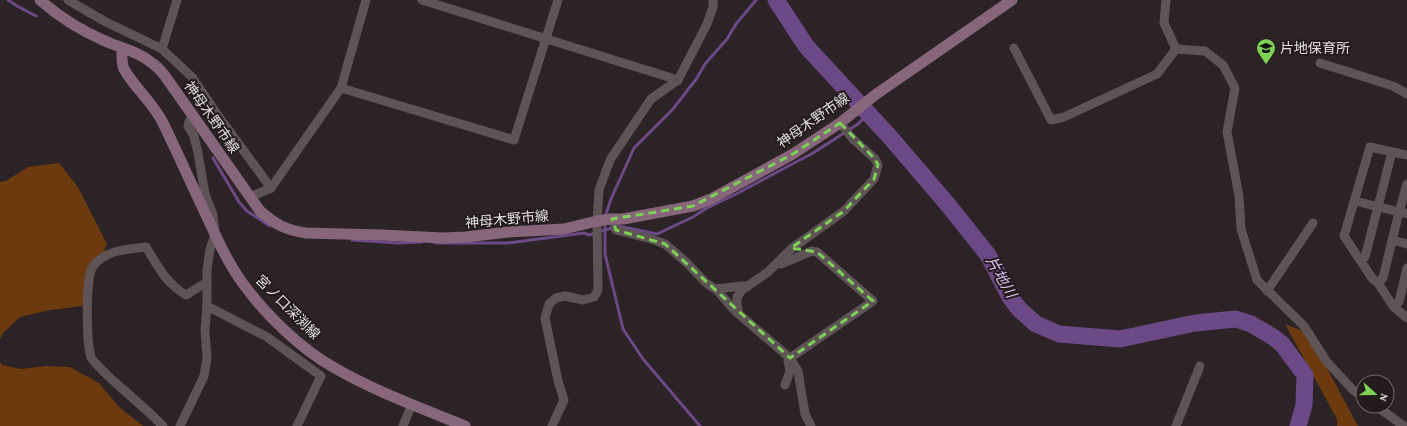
<svg xmlns="http://www.w3.org/2000/svg" width="1407" height="426" viewBox="0 0 1407 426" font-family="'Crimson Pro','Noto Sans JP',serif">
	<style>
		.green { fill: #6c3a0e }
		.lines { fill: none; stroke-linecap: round; stroke-linejoin: round }
		.stream { stroke: #6d4886; stroke-width: 3 }
		.river { stroke: #6d4886; stroke-width: 17 }
		.minor { stroke: #5e5456; stroke-width: 9 }
		.secondary { stroke: #87667b; stroke-width: 11 }
		.marked { fill: none; stroke: #7cd155; stroke-width: 3; stroke-dasharray: 8 5; stroke-linejoin: round }
		.labels { text-anchor: middle; stroke-width: 4; stroke-linejoin: round; paint-order: stroke }
		.poi-label { font-size: 14px; fill: #e4dedf; stroke: #221a1b; text-anchor: start }
		.street-label { font-size: 14px; fill: #e4dedf; stroke: #221a1b }
		.water-label { font-size: 15px; font-style: italic; fill: #dfc0f6; stroke: #221a1b }
	</style>
	<rect width="100%" height="100%" fill="#2b2325"/>
	<g class="green">
		<path d="M59 163 78 187 107 244 82 306 50 310 20 317 3 333 0 339V182L6 181 28 167Z"/>
		<path d="M1285 324 1308 333 1358 426H1337V419Z"/>
		<path d="M0 362 2 365 21 369 47 366 70 367 99 383 119 407 143 426H0Z"/>
	</g>
	<g class="lines">
		<g class="stream">
			<path d="M8 0 17 6 36 16"/>
			<path d="M213 158 239 202 247 211 270 226"/>
			<path d="M605 217 611 199 634 148 673 109 697 78 705 64 727 39 736 24 756 0"/>
			<path d="M605 223V254L623 329 643 359 700 426"/>
			<path d="M352 240 398 243 422 242"/>
			<path d="M435 243H508L584 233 589 235 618 226 657 234 693 217 705 209 736 194 813 153 858 124 868 114"/>
		</g>
		<path class="river" d="M776 0 806 46 890 137 949 206 988 255 1010 297 1020 310 1036 324 1059 334 1120 339 1195 323 1236 319 1251 324 1273 337 1282 344 1305 375 1304 405 1298 426"/>
		<g class="minor">
			<path d="M68 0 104 21 162 49 192 77 219 117 271 188"/>
			<path d="M422 0 678 80"/>
			<path d="M1166 0 1164 23 1176 49"/>
			<path d="M1014 48 1051 120 1064 117 1157 74 1176 49"/>
			<path d="M162 49 177 0"/>
			<path d="M1176 49 1205 51 1223 65 1235 88 1227 132 1239 196 1241 229 1257 280 1304 326 1327 362 1353 390 1363 397"/>
			<path d="M1320 63 1393 86 1407 94"/>
			<path d="M341 88 514 140 558 0"/>
			<path d="M1407 155 1370 147 1344 236 1372 278 1378 283 1393 306 1407 318"/>
			<path d="M250 197 271 188 341 88 366 0"/>
			<path d="M1355 201 1407 214"/>
			<path d="M612 219 616 230 651 239 665 244 686 262 706 283 717 290 734 310 790 358 798 371 805 414 811 426"/>
			<path d="M1392 240 1407 244"/>
			<path d="M1360 260 1365 257 1392 152"/>
			<path d="M778 263 781 264 812 251 817 252 873 301 790 358 788 361 790 371 785 385"/>
			<path d="M1378 283 1383 278 1399 212 1407 184"/>
			<path d="M715 289 742 286H748"/>
			<path d="M1267 291 1313 223"/>
			<path d="M207 306 267 337 321 376 297 426"/>
			<path d="M1393 306 1399 302 1407 268"/>
			<path d="M739 314 737 304V297L742 290 768 272 791 249 844 211 874 179 878 165 875 159 853 139 840 123"/>
			<path d="M1376 406 1404 426"/>
			<path d="M163 426C149 412 133 398 118 385 109 377 99 368 92 359 86 350 85 274 93 266 106 250 127 249 146 247 159 268 165 282 186 295L207 282"/>
			<path d="M180 426 204 376 207 358 205 330 207 306V269L210 249 215 235 213 215 205 194 198 153 194 136 188 126 189 122 193 115"/>
			<path d="M403 426 412 404"/>
			<path d="M552 426 564 400 558 381 545 318 549 304 556 298 565 296 583 300 594 297 598 290 597 221 599 190 610 160 651 99 678 80 707 24 713 7V0"/>
			<path d="M1176 426 1200 366"/>
		</g>
		<g class="secondary">
			<path d="M40 0C59 17 82 31 105 41 121 48 139 52 152 63 157 66 161 71 165 76L260 211C276 225 286 230 306 233L382 235 443 238 466 237 508 232 564 229 597 221 610 219H623L693 206 711 199 793 154 840 123 875 95 1012 0"/>
			<path d="M122 48C122 55 121 62 124 69 135 89 154 103 164 125 179 156 193 188 208 219 218 241 229 265 244 285 266 315 301 349 333 367 374 391 421 408 465 426"/>
		</g>
	</g>
	<path class="marked" d="M840 123 875 159 878 165 874 179 844 211 791 248 817 252 873 301 790 358 665 244 616 230 612 219 693 206 793 154Z"/>
	<defs>
		<g id="school-pin" transform="scale(1)"><path d="M0 17L-7.5 6A9.5 9.5 0 1 1 7.5 6Z" fill="#7cd155" stroke="#221a1b"/><path d="M0-5L7-2L0 1L-7-2ZM-4 1L0 2.5L4 1V4Q0 6-4 4Z" fill="#111"/></g>
	</defs>
	<g fill-rule="evenodd">
		<use href="#school-pin" x="1266" y="48"/>
	</g>
	<g class="labels">
		<g class="poi-label">
			<text x="1280" y="53">片地保育所</text>
		</g>
		<g class="street-label">
			<text transform="translate(212 117) rotate(55)" y="5">神母木野市線</text>
			<text transform="translate(813 120) rotate(-35)" y="5">神母木野市線</text>
			<text transform="translate(507 219) rotate(-5)" y="5">神母木野市線</text>
			<text transform="translate(288 307) rotate(45)" y="5">宮ノ口深渕線</text>
		</g>
		<g class="water-label">
			<text transform="translate(1001 277) rotate(60)" y="5">片地川</text>
		</g>
	</g>
	<g transform="translate(1375 394) rotate(111)"><circle r="19" fill="#221a1b" stroke="#706869"/>
	<path d="M0-3L7 15L0 10L-7 15Z" fill="#7cd155"/>
	<text y="-6" font-size="11" font-weight="bold" text-anchor="middle" fill="#e4dedf">N</text>
	</g>
</svg>
